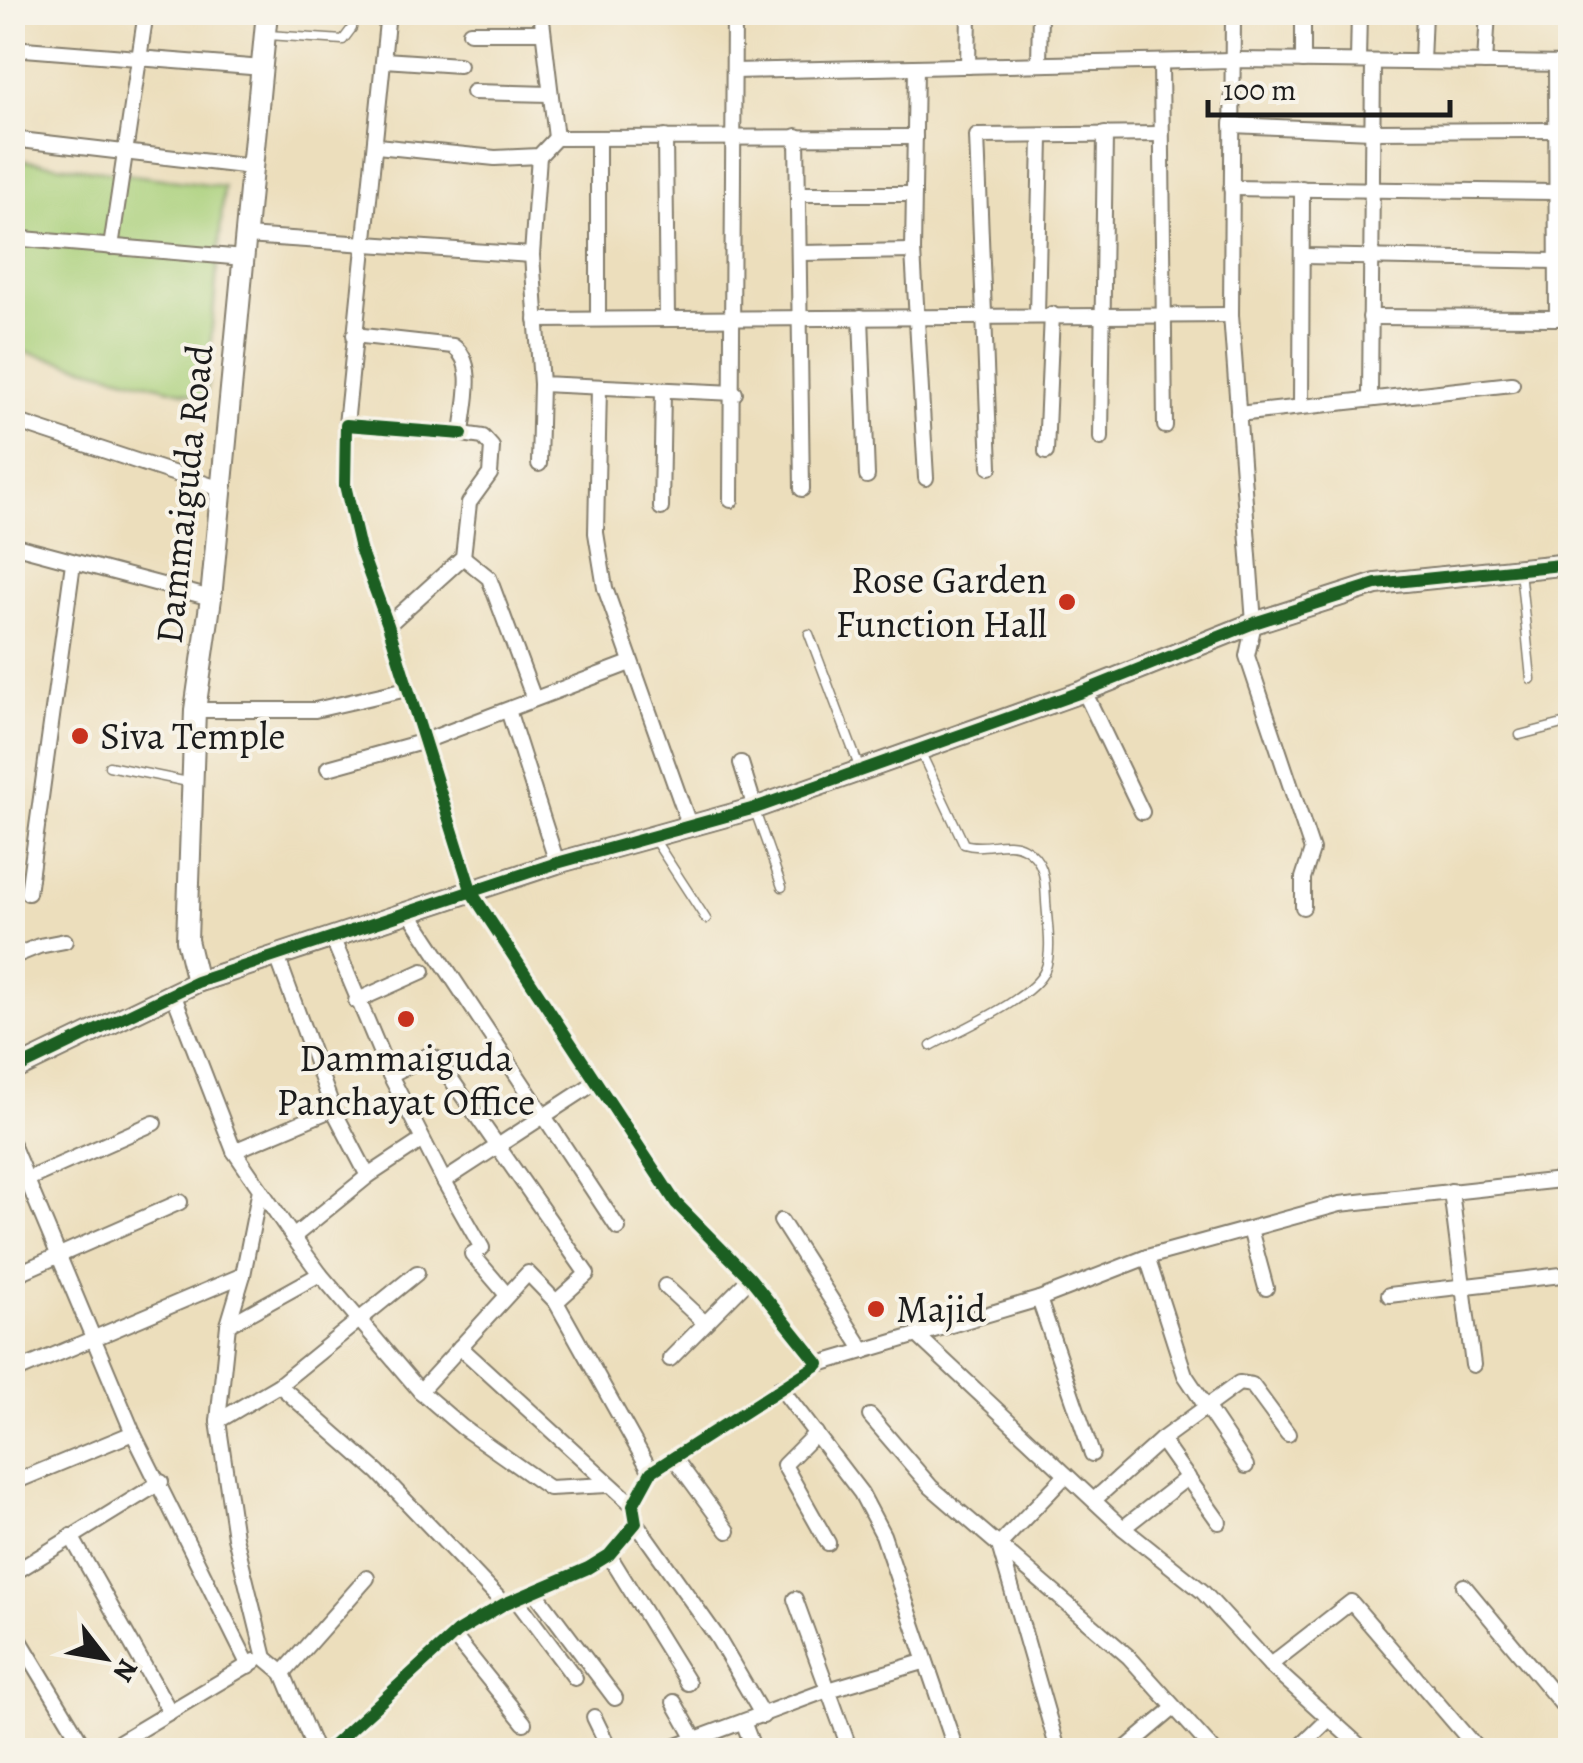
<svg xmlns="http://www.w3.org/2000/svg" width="1583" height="1763" viewBox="0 0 1583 1763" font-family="Alegreya,serif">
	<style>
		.green { fill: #aad07b; stroke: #63764c; stroke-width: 2.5 }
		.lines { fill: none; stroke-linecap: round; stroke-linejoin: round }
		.lane-casing { stroke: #847d6c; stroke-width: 11 }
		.street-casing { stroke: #847d6c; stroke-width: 18 }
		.secondary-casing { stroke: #847d6c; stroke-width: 24 }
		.lane { stroke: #fff; stroke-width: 8 }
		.street { stroke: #fff; stroke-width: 14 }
		.secondary { stroke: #fff; stroke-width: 20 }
		.cycleway-casing { stroke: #f7f3e8; stroke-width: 19 }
		.cycleway { stroke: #1b5e20; stroke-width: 12 }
		.poi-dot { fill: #c8321e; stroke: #f7f3e8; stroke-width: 4 }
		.labels { text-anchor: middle; stroke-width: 8; stroke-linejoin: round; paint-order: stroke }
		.street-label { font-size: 38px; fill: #1c1c1c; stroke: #f7f3e8 }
		.poi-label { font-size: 38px; fill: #1c1c1c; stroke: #f7f3e8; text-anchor: start }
	</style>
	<rect width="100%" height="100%" fill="#f7f3e8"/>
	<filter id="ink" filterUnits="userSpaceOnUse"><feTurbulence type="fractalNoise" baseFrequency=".01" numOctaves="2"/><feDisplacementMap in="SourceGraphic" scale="20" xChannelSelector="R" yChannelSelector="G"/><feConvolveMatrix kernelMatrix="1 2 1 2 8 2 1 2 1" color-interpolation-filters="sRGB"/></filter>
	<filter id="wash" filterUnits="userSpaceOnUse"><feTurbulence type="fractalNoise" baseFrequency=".0048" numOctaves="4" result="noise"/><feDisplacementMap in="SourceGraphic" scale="40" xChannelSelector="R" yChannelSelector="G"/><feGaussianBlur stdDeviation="2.25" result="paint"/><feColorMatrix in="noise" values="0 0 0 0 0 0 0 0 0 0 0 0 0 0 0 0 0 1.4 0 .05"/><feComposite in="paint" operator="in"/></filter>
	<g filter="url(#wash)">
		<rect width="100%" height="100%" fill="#ecdebc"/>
		<path class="green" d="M12 159 224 187 206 398 13 349Z"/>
	</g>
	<g filter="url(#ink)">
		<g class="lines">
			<g class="lane-casing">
				<g id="lane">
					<path d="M268 35 343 40 352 28 354 12"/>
					<path d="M1520 570 1531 679"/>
					<path d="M809 634 860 769"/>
					<path d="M1520 735 1570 722"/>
					<path d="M921 753 964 844C984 851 1006 838 1024 848 1045 859 1045 881 1046 901 1047 922 1053 951 1045 970 1033 999 959 1030 931 1046"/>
					<path d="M109 766 188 782"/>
					<path d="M755 811 782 887"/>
					<path d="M654 839 706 919"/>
				</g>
			</g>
			<g class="street-casing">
				<g id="street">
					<path d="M541 12 556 138 915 137"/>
					<path d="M1233 12 1231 315 1254 623 1247 656 1312 850 1303 878V907"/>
					<path d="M1303 12V61"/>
					<path d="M470 32H543"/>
					<path d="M12 48 263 68"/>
					<path d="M384 60 459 65"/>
					<path d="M1358 61 1359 12"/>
					<path d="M1161 62 1165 426"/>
					<path d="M1422 62 1424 12"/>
					<path d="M1485 63 1488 12"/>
					<path d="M1039 64 1040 12"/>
					<path d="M968 66 969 12"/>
					<path d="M916 67 913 251 926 478"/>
					<path d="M734 71 1233 60 1570 64"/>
					<path d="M473 92 550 94"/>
					<path d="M1232 125 1372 131 1555 130"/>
					<path d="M797 136 802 489"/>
					<path d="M665 137 667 319"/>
					<path d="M12 139 252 167"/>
					<path d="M377 146 495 158 539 156 556 138"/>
					<path d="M539 156 532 255 541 384 735 393"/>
					<path d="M1231 188 1556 192"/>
					<path d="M798 194H914"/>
					<path d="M246 236 532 255"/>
					<path d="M12 238 244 258"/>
					<path d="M111 247 146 12"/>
					<path d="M801 253 913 251"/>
					<path d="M1303 256 1557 261"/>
					<path d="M1037 315 1041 138"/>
					<path d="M861 317 867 476"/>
					<path d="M1370 317 1557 318 1556 64"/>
					<path d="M598 319V138"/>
					<path d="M536 320 1231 315"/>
					<path d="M354 335 453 346C478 363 464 408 462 434L483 437 492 447 490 474 469 503 463 557 388 625"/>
					<path d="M599 387 596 533 605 588 690 827"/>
					<path d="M1370 398 1373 62"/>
					<path d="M1301 405 1302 188"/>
					<path d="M1238 414 1512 384"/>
					<path d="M12 420 221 489"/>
					<path d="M346 425 388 12"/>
					<path d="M1101 438 1105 134"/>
					<path d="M1046 452 1052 314"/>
					<path d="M539 464 541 384"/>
					<path d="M990 467 977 136 1161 134"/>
					<path d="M731 500 734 12"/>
					<path d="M661 508 663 390"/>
					<path d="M12 545 211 598"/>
					<path d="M463 557 489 578 534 699"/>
					<path d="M1084 691 1142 812"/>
					<path d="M195 710H315L407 689"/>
					<path d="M508 710 557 863"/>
					<path d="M741 763 755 808"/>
					<path d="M328 768 422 742 630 663"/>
					<path d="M28 893 73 563"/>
					<path d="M409 912 618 1228"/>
					<path d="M332 937 390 1075 444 1181 596 1082"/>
					<path d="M277 956 333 1109 368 1176"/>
					<path d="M12 957 39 946 65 941"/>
					<path d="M174 996 234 1151 260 1189 243 1275 228 1325 218 1421 235 1537 265 1658 283 1673 315 1750"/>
					<path d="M356 1001 423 971"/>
					<path d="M390 1075 429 1055 437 1059 587 1274 556 1302 651 1472"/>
					<path d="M12 1144 133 1433 249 1666"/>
					<path d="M234 1151 333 1109"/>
					<path d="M444 1181 482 1248 472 1254 507 1295"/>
					<path d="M12 1186 154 1123"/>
					<path d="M260 1189 293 1237 368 1176 421 1141"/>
					<path d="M1451 1191 1473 1365"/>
					<path d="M781 1221 864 1351"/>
					<path d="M1250 1229 1266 1288"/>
					<path d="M1147 1257 1185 1375 1246 1466"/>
					<path d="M320 1274 420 1391 462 1427 549 1488 608 1485"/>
					<path d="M12 1276 180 1202"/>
					<path d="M665 1286 705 1323"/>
					<path d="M1389 1295 1570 1274"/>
					<path d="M1039 1299 1092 1454"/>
					<path d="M228 1325 320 1274 293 1237"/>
					<path d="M918 1336 1123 1528 1202 1591 1270 1665 1364 1750"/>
					<path d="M460 1347 633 1505"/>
					<path d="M670 1359 750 1278"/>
					<path d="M819 1364 1039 1299 1147 1257 1340 1204 1570 1179"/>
					<path d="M12 1373 243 1275"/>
					<path d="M279 1385 378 1472 504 1604"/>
					<path d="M780 1387 861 1493 883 1535 956 1750"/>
					<path d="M420 1391 528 1273 556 1302"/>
					<path d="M870 1416 931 1487 1129 1657 1213 1750"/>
					<path d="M218 1421 279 1385 417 1273"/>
					<path d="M816 1433 784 1465 828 1543"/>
					<path d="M1161 1440 1219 1522"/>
					<path d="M675 1459 728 1531"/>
					<path d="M12 1483 133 1433"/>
					<path d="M1095 1499 1161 1440 1239 1383 1252 1385 1288 1434"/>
					<path d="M636 1523 717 1637 763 1716"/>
					<path d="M1123 1528 1188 1477"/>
					<path d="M71 1536 170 1712"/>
					<path d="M609 1555 688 1683"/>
					<path d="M12 1574 161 1482"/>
					<path d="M1464 1586 1570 1714"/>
					<path d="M536 1593 615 1698"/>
					<path d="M795 1599 850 1750"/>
					<path d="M518 1602 575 1678"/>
					<path d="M12 1627 86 1750"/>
					<path d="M453 1635 524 1723"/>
					<path d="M1270 1665 1351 1602 1478 1750"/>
					<path d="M283 1673 367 1578"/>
					<path d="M674 1702 695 1739"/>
					<path d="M594 1717 610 1750"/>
					<path d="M744 1724 754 1750"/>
					<path d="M106 1750 255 1661"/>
					<path d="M328 1750 457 1632 504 1604 588 1568 609 1555 636 1523 633 1505 651 1472 819 1364 750 1278 676 1203 472 893 388 625 360 549 345 485 346 425 462 434"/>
					<path d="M666 1750 825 1691 923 1662"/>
					<path d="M1058 1750 999 1545 1066 1475"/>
					<path d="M1124 1750 1174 1708"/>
					<path d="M1297 1750 1329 1719"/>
					<path d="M1566 1750 1570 1747"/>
				</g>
			</g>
			<g class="secondary-casing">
				<g id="secondary">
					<path d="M197 982 187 940 195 710 211 598 267 12"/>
					<path d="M12 1071 197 982 557 863 755 808 1084 691 1254 623 1376 584 1570 564"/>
				</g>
			</g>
			<use href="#lane" class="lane"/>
			<use href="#street" class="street"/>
			<use href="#secondary" class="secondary"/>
			<g class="cycleway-casing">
				<g id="cycleway">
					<path d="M12 1071 197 982 557 863 755 808 1084 691 1254 623 1376 584 1570 564"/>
					<path d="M328 1750 457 1632 504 1604 588 1568 609 1555 636 1523 633 1505 651 1472 819 1364 750 1278 676 1203 472 893 388 625 360 549 345 485 346 425 462 434"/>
				</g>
			</g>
			<use href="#cycleway" class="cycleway"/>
		</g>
	</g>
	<g class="poi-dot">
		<circle cx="1067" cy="602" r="10"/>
		<circle cx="80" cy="736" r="10"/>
		<circle cx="406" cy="1019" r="10"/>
		<circle cx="876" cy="1309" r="10"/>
	</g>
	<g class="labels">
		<g class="street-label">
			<text transform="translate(184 494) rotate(-84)" y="13">Dammaiguda Road</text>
		</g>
		<g class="poi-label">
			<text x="1047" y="593" text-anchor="end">Rose Garden<tspan x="1047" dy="44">Function Hall</tspan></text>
			<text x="100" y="749">Siva Temple</text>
			<text x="406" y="1071" text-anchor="middle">Dammaiguda<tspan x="406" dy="44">Panchayat Office</tspan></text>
			<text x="896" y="1322">Majid</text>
		</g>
	</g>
	<rect width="1583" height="1763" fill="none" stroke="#f7f3e8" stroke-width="50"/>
	<g transform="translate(105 1658) rotate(121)" stroke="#f7f3e8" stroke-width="8" paint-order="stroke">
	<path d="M0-8L18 38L0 25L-18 38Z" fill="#1c1c1c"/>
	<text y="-15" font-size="28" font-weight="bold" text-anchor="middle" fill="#1c1c1c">N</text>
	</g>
	<path d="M1208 100v15h242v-15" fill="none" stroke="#1c1c1c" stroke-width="5"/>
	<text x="1223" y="100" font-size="30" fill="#1c1c1c" stroke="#f7f3e8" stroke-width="8" paint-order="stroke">100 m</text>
</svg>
